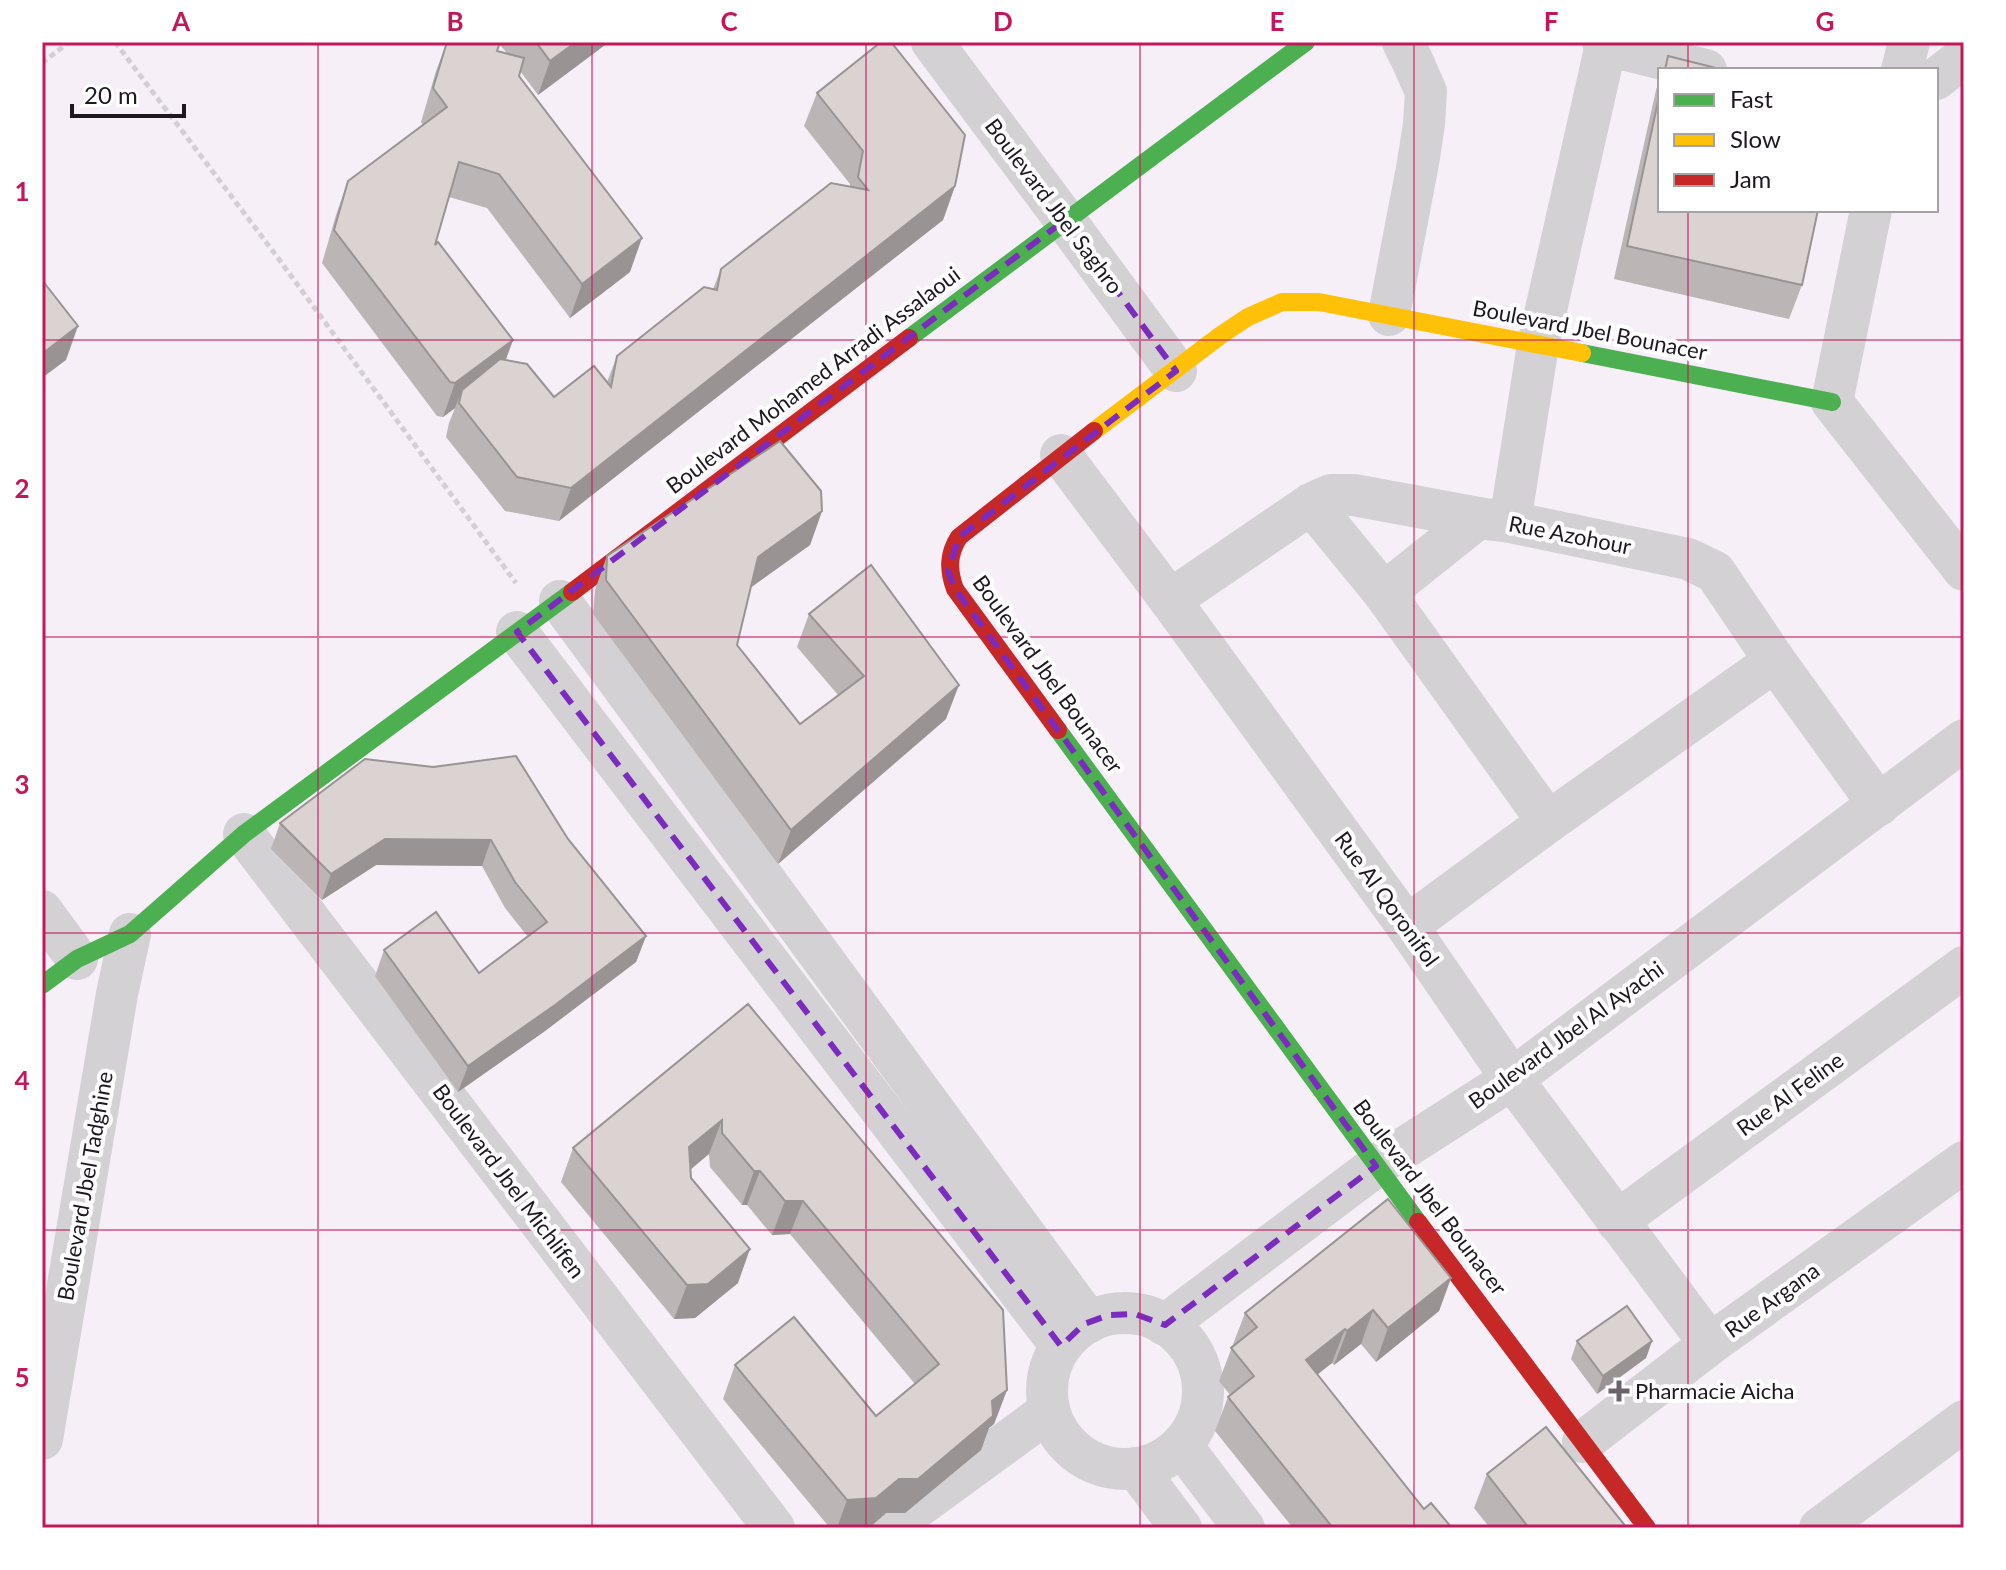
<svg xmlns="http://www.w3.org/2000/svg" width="2006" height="1570" viewBox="0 0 2006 1570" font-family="Lato,sans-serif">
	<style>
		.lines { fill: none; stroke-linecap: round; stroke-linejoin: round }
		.path { stroke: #d2d0d4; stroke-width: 5; stroke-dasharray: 6 4; stroke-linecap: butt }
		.street { stroke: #d3d1d4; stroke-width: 42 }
		.fast { stroke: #4caf50; stroke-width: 18 }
		.slow { stroke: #ffc107; stroke-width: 18 }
		.jam { stroke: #c62828; stroke-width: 18 }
		.wall { fill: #bbb5b5; fill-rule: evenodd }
		.shaded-wall { fill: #999493 }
		.building { fill: #dad3d2; stroke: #999493; stroke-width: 2 }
		.marked { fill: none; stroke: #7b2cbf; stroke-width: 6; stroke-dasharray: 16 10; stroke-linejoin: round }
		.grid { fill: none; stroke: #c2185b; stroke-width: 2; stroke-opacity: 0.55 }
		.poi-dot { fill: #6a636c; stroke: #fff; stroke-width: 3 }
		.labels { text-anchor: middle; stroke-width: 8; stroke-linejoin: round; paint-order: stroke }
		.street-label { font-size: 22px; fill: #1e1721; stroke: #fff }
		.poi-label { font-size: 22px; fill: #1e1721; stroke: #fff; text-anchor: start }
		.neatline { fill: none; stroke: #c2185b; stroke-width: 3 }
		.grid-label { font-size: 26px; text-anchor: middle; font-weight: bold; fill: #c2185b }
	</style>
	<rect width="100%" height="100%" fill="#f6eff8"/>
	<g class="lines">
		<g class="path">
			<path d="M115 42 275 254 516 583"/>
			<path d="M42 63 69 42"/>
		</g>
		<g class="street">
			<path d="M932 42 1065 220 1176 371"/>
			<path d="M1603 42 1606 45 1706 70"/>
			<path d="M1902 70 1909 42"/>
			<path d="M1936 79 1964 57"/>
			<path d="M1871 210 1832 402 1964 570"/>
			<path d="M1389 315 1418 163 1424 124 1426 92 1412 60 1403 42"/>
			<path d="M1061 455 1170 600 1407 926 1512 1079 1710 1344"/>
			<path d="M1311 504 1384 593 1548 822"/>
			<path d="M1510 522 1538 345 1606 45"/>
			<path d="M1384 593 1478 518"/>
			<path d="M1170 600 1311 504 1331 495H1354L1478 518 1510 522 1688 559 1715 572 1775 661 1879 805"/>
			<path d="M560 601 1089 1322"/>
			<path d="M517 632 1061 1346"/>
			<path d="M244 834 774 1528"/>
			<path d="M42 911 77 959"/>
			<path d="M1407 926 1548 822 1775 661"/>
			<path d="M1617 1221 1964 967"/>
			<circle cx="1125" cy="1391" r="78"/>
			<path d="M1165 1325 1376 1166 1512 1079 1964 740"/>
			<path d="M42 1439 117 994 130 934"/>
			<path d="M1583 1442 1710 1344 1964 1162"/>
			<path d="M1181 1445 1244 1528"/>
			<path d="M1136 1468 1181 1528"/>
			<path d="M889 1528 1049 1411"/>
			<path d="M1820 1528 1964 1421"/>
		</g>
		<g class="fast">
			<path d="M909 338 1306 42"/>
			<path d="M1582 353 1832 402"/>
			<path d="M1058 730 1418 1222"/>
			<path d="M42 985 77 959 130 934 244 834 572 592"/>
		</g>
		<path class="slow" d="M1094 431 1221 335 1248 317 1282 302H1319L1582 353"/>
		<g class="jam">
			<path d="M572 592 909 338"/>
			<path d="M1058 730 955 589C948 570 948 554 959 537L1094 431"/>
			<path d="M1418 1222 1647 1528"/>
		</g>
	</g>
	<g class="wall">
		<path d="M447 42H609L538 95 520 71 519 76 630 272 570 318 487 208 449 197 435 245 513 340 506 360 554 397 607 382 617 356 713 289 721 269 850 187V184L804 126 817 93 955 186 943 220 559 521 505 511 446 437 449 423 455 408 443 417 437 416 322 263 336 215 348 181 423 125 421 122 436 71ZM499 44 507 53 497 51Z"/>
		<path d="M1660 78V210L1802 285 1789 319 1614 279 1656 90Z"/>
		<path d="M822 511 810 545 751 587 737 645 800 724 838 695 797 647 809 614 946 719 778 864 593 614 595 590 607 556Z"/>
		<path d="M280 823 568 839 646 936 636 962 545 1031 458 1092 375 976 384 950 479 973 528 937 505 908 482 866 376 865 322 900 271 849Z"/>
		<path d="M748 1004 1007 1390 994 1424 989 1428 981 1450 905 1513H886L869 1528H830L723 1399 735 1365 876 1416 915 1384 790 1234 772 1235 747 1205H742L710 1167 709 1154 690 1169 691 1178 738 1283 695 1318 674 1319 561 1182 573 1148Z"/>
		<path d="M1451 1278 1439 1311 1376 1362 1361 1344 1334 1365 1332 1363 1317 1374 1424 1509 1452 1528H1293L1215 1431 1228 1397 1230 1395 1219 1381 1245 1313Z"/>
		<path d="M1577 1341H1652L1646 1358 1597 1394 1571 1359Z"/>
		<path d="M1487 1474 1627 1528H1490L1474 1508Z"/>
	</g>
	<g class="shaded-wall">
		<path d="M576 42H609L538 95 550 61Z"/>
		<path d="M955 186 943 220 559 521 571 488Z"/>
		<path d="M642 238 630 272 570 318 582 284Z"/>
		<path d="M78 326 66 360 42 378V354Z"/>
		<path d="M513 340 500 374 462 390 455 408 443 417 455 383Z"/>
		<path d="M822 511 810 545 746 591 758 557Z"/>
		<path d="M959 685 946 719 778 864 791 830Z"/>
		<path d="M385 839 491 840 482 866 376 865 322 900 331 874Z"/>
		<path d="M646 936 636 962 545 1031 458 1092 468 1066Z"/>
		<path d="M722 1120 709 1154 677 1181 689 1147Z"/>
		<path d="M754 1171H760L747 1205H742Z"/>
		<path d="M785 1201H803L790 1234 772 1235Z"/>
		<path d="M750 1249 738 1283 695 1318 674 1319 687 1285Z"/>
		<path d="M1451 1278 1439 1311 1376 1362 1388 1328Z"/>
		<path d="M1373 1310 1361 1344 1334 1365 1347 1331Z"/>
		<path d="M1345 1329 1332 1363 1293 1394 1306 1360Z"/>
		<path d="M1652 1341 1646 1358 1597 1394 1603 1376Z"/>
		<path d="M1007 1390 994 1424 989 1428 981 1450 905 1513H886L869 1528H837L847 1500Z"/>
	</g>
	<g class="building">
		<path d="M447 42H500L497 51 524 58 519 76 642 238 582 284 499 174 459 162 435 245 438 242 513 340 455 383 450 382 334 230 348 181 447 107 433 88Z"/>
		<path d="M536 42H576L550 61Z"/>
		<path d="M881 42H891L965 135 955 186 571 488 517 477 459 403 462 390 500 359 527 364 554 397 594 366 611 387 617 356 704 287 717 290 721 269 831 183 868 190 858 177 863 151 817 93Z"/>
		<path d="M1668 56 1724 70H1665Z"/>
		<path d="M1660 92V210H1818L1802 285 1627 246Z"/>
		<path d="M42 280 78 326 42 354Z"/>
		<path d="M780 441 821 491 822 511 758 557 737 645 800 724 864 676 809 614 871 565 959 685 791 830 606 580 607 556Z"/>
		<path d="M516 756 568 839 646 936 555 1005 468 1066 384 950 436 912 479 973 547 922 515 882 491 840 385 839 331 874 280 823 365 759 433 767Z"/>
		<path d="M748 1004 1003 1310 1007 1390 992 1401 993 1416 918 1479H899L876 1498 847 1500 735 1365 794 1317 876 1416 939 1364 803 1201H785L760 1171H754L722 1133V1120L689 1147 691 1178 750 1249 708 1284 687 1285 573 1148Z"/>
		<path d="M1388 1199 1451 1278 1388 1328 1373 1310 1347 1331 1345 1329 1306 1360 1424 1509 1431 1503 1452 1528H1333L1228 1397 1254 1376 1231 1348 1257 1327 1245 1313Z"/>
		<path d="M1627 1306 1652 1341 1603 1376 1577 1341Z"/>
		<path d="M1546 1427 1627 1528H1529L1487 1474Z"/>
	</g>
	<path class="marked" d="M1065 220 1176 371 959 537 948 571 955 589 1376 1166 1165 1325 1135 1314 1109 1315 1084 1324 1061 1346 517 632Z"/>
	<path class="grid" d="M318 42V1528M592 42V1528M866 42V1528M1140 42V1528M1414 42V1528M1688 42V70M1688 210V1528M42 340H1964M42 637H1964M42 933H1964M42 1230H1964"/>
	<path class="poi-dot" d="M1615 1379h8v8h8v8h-8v8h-8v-8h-8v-8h8z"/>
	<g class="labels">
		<g class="street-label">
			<text transform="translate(1054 206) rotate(53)" y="8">Boulevard Jbel Saghro</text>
			<text transform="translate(1590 330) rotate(11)" y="8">Boulevard Jbel Bounacer</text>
			<text transform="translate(813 380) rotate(-37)" y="8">Boulevard Mohamed Arradi Assalaoui</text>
			<text transform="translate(1570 535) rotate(11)" y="8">Rue Azohour</text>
			<text transform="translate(1048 674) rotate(54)" y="8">Boulevard Jbel Bounacer</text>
			<text transform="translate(1387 899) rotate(54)" y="8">Rue Al Qoronifol</text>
			<text transform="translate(1566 1035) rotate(-36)" y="8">Boulevard Jbel Al Ayachi</text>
			<text transform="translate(1790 1094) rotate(-36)" y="8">Rue Al Feline</text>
			<text transform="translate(509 1181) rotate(53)" y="8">Boulevard Jbel Michlifen</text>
			<text transform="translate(85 1186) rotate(-80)" y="8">Boulevard Jbel Tadghine</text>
			<text transform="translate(1430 1197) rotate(53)" y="8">Boulevard Jbel Bounacer</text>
			<text transform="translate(1772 1300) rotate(-36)" y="8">Rue Argana</text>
		</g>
		<g class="poi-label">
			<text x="1635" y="1399">Pharmacie Aicha</text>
		</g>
	</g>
	<rect width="2006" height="1570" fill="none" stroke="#ffffff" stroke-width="88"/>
	<rect x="1658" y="68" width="280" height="144" fill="#ffffff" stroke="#a5a2a6" stroke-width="2"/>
	<rect x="1674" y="94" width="40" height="12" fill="#4caf50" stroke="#a5a2a6" stroke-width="2"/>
	<text x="1730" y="108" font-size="24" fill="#1e1721">Fast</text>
	<rect x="1674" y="134" width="40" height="12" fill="#ffc107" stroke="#a5a2a6" stroke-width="2"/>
	<text x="1730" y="148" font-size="24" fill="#1e1721">Slow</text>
	<rect x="1674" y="174" width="40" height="12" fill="#c62828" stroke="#a5a2a6" stroke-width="2"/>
	<text x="1730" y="188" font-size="24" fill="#1e1721">Jam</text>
	<path d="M72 104v12h112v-12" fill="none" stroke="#1e1721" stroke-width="4"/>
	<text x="84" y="104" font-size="24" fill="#1e1721" stroke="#ffffff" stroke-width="6" paint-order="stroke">20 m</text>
	<rect x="44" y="44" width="1918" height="1482" class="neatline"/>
	<g class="grid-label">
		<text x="181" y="31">A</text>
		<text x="455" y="31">B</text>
		<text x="729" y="31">C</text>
		<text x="1003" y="31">D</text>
		<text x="1277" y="31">E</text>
		<text x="1551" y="31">F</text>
		<text x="1825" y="31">G</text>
		<text x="22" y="201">1</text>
		<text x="22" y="498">2</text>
		<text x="22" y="794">3</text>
		<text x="22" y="1090">4</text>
		<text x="22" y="1387">5</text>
	</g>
</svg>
